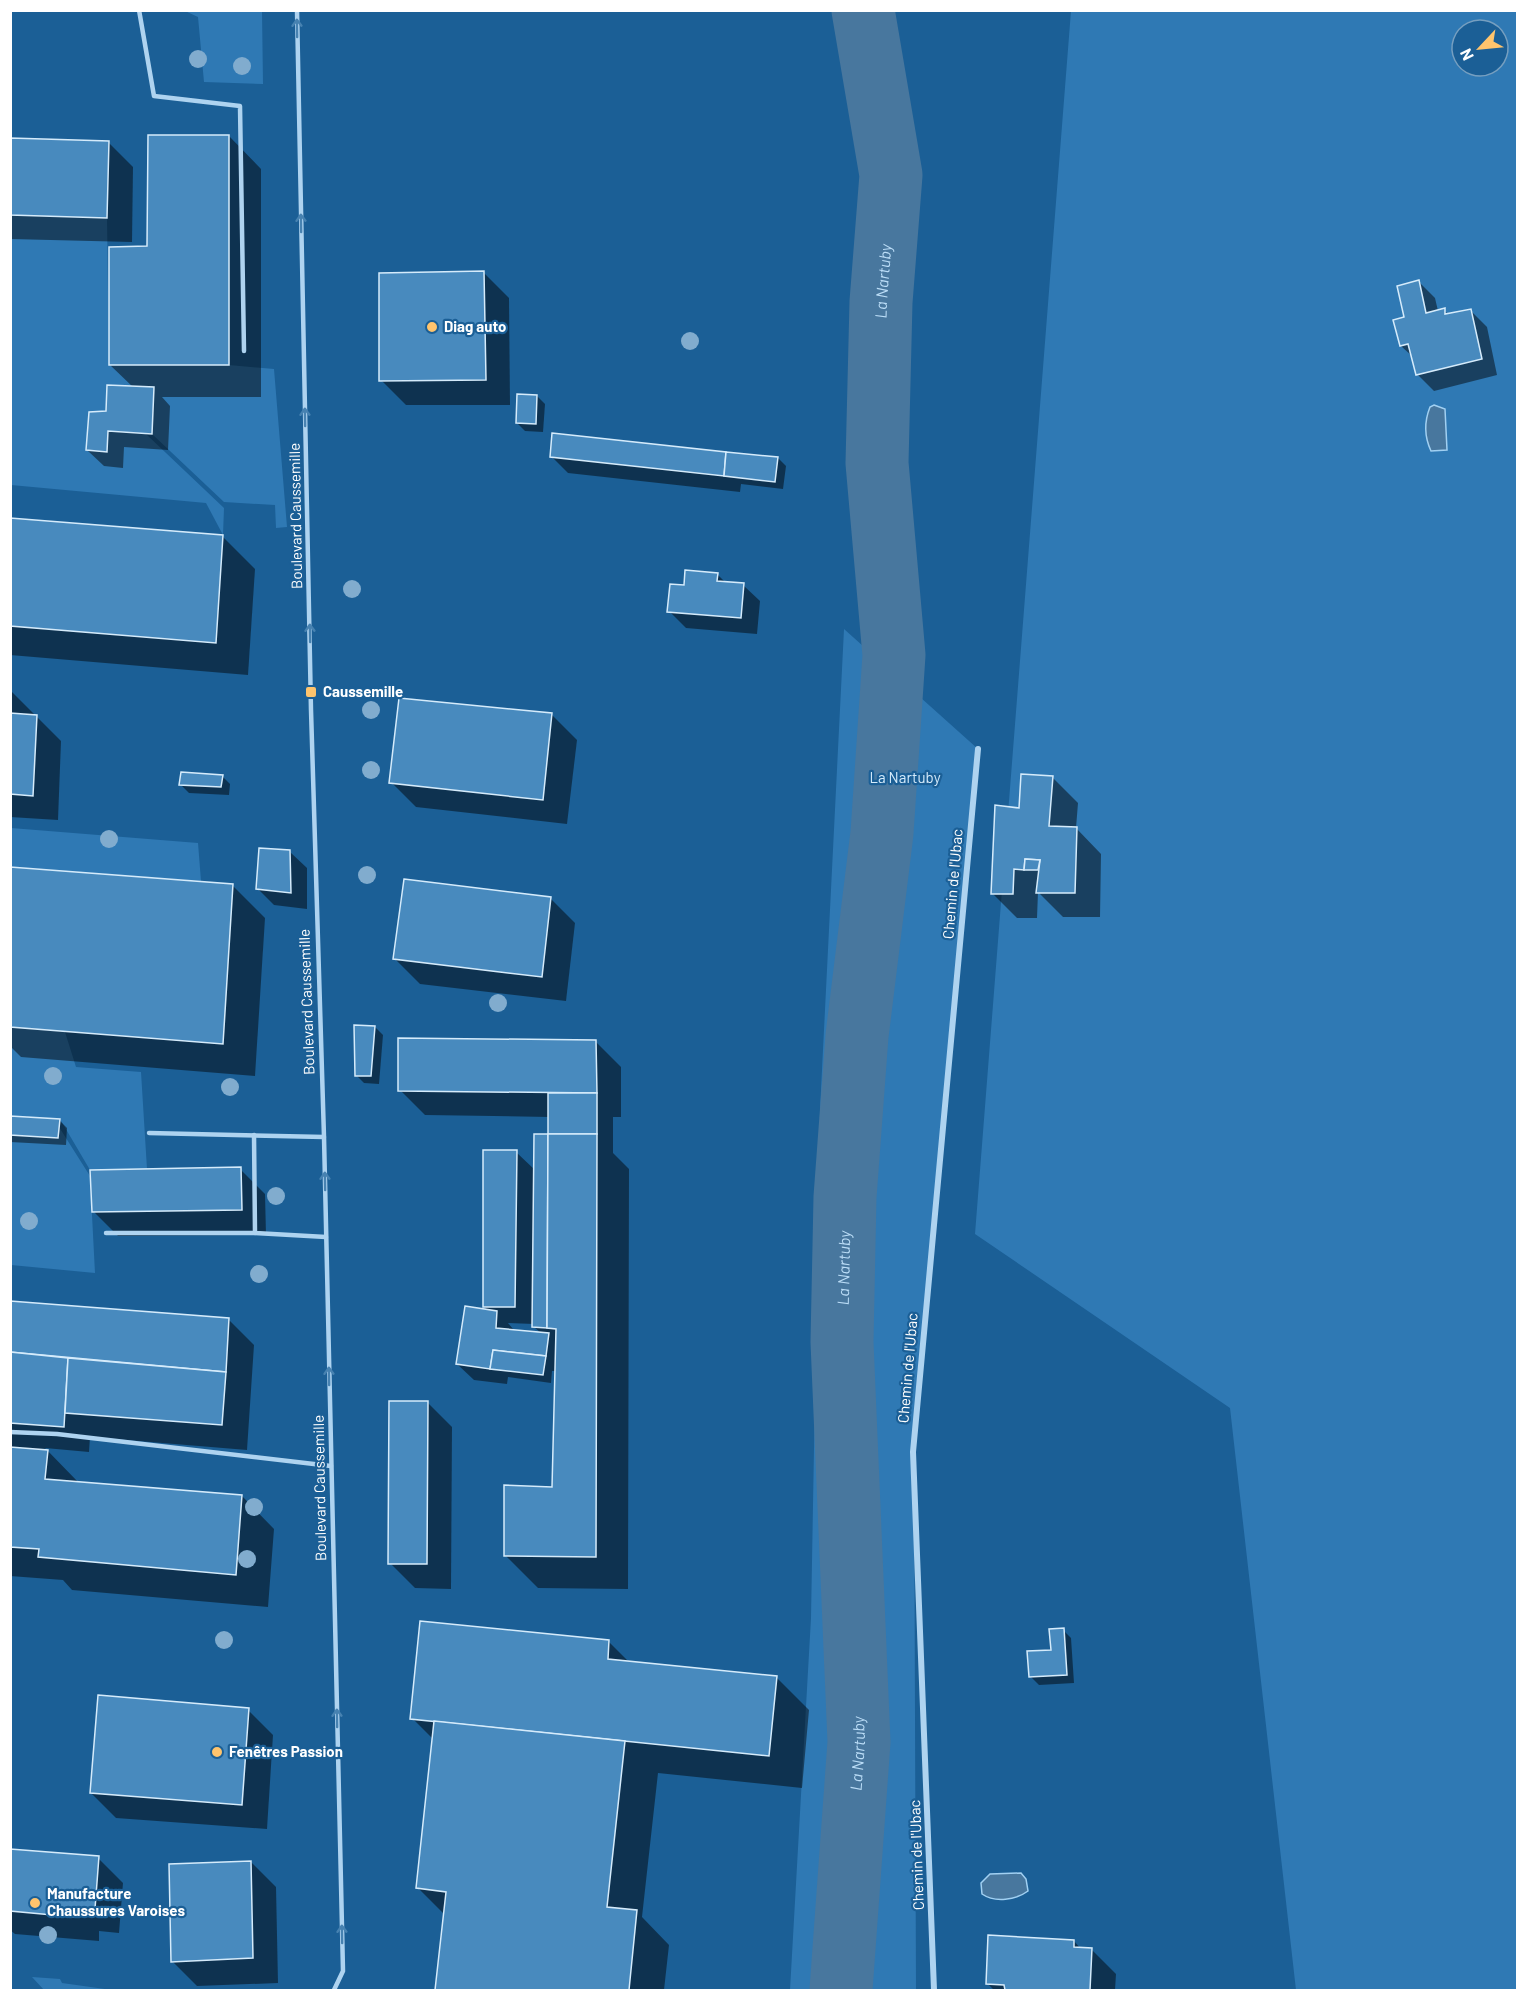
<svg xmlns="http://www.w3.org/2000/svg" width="1528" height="2001" viewBox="0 0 1528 2001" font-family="Barlow,sans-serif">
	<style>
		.green { fill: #2f79b4; fill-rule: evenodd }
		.water { fill: #48779e; stroke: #a1d0f2; stroke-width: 1.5 }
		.shadow { fill: #0007; fill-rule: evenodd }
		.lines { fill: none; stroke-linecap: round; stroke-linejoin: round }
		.river { stroke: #48779e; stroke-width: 63 }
		.building { fill: #488abe; stroke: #d5ebfb; stroke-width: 1.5 }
		.service { stroke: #aed3f0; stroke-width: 4.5 }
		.minor { stroke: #aed3f0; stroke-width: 6 }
		.tree { fill: #81acce }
		.oneway { stroke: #4782b1 }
		.poi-dot { fill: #ffc46d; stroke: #1b5f96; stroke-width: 2 }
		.labels { text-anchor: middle; stroke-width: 4.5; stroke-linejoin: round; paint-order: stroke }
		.poi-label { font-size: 15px; font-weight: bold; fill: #fff; stroke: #1b5f96; text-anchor: start }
		.street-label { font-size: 15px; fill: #fff; stroke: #1b5f96 }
		.park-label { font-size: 15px; fill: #d5ebfb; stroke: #1b5f96 }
		.water-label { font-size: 16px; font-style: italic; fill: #bbddf7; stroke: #1b5f96 }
	</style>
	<rect width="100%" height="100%" fill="#1b5f96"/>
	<g class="green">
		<path d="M185 11H262L263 84 204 82 198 17Z"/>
		<path d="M1071 11H1517V1990H1296L1230 1408 975 1234ZM1462 30H1498V66H1462Z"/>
		<path d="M11 215 107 218 109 365H229L274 369 287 527 276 528 275 505 224 502 152 434 154 387 107 385 106 411 89 412 86 450 107 451 108 431 146 434 224 508 223 535 206 503 11 485Z"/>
		<path d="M844 629 978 749 914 1438 916 1990H790L811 1618 820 1110Z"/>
		<path d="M11 828 198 843 201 881 11 867Z"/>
		<path d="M10 1027 65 1032 76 1067 141 1072 147 1169 90 1170 60 1119 11 1116Z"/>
		<path d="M59 1127 90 1176 95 1273 11 1265 10 1135 58 1138Z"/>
		<path d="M32 1977 60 1979 62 1983 112 1990H44Z"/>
	</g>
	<g class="water">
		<path d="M1434 405 1445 409 1447 450 1431 451C1424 436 1424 422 1430 407Z"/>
		<path d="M1021 1873 1026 1879 1028 1891C1016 1900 995 1903 982 1894L981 1883 990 1874Z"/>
	</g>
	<g class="shadow">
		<path d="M229 136 261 169V397H162L170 406 168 450 124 447 123 468 104 466 87 450 107 413 134 388 110 365 149 248Z"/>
		<path d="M10 139 108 142 133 167 132 242 10 239Z"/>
		<path d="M484 273 509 298 510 405H406L381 380Z"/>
		<path d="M1419 282 1435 298 1438 311 1444 310 1449 315 1471 311 1487 327 1497 375 1434 391 1417 374 1413 357 1401 346 1405 319Z"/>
		<path d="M537 396 545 404 543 432 525 431 517 423Z"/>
		<path d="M552 457 778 458 786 466 783 489 741 484 740 492 568 473Z"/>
		<path d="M10 519 222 536 255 569 248 675 10 655Z"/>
		<path d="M718 575 726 583 743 585 760 601 757 634 686 628 669 611Z"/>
		<path d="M10 690 61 741 58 820 10 817Z"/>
		<path d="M552 715 577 740 567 824 416 807 391 782Z"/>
		<path d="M222 776 230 784 229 795 189 793 181 785Z"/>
		<path d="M1053 778 1078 803 1076 828 1101 854 1100 917H1063L1038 892 1037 918H1017L992 893 1021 810Z"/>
		<path d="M290 852 307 868V909L274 905 258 889Z"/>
		<path d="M10 868 233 886 265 918 255 1076 21 1057 10 1046Z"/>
		<path d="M550 898 575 923 566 1001 420 984 395 959Z"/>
		<path d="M375 1027 383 1035 379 1084 364 1083 356 1075Z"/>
		<path d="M596 1042 621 1067V1117H613V1153L629 1169 628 1589 538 1588 505 1555 553 1489 556 1371H552L551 1383 508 1377 507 1384 474 1380 457 1364 489 1311 484 1307 516 1152 535 1170 550 1137V1117L425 1115 400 1090ZM508 1323 534 1324V1327L541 1333 513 1331V1329Z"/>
		<path d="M10 1117 59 1120 67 1128 66 1145 10 1142Z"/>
		<path d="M240 1169 265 1194 266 1235 118 1236 93 1211Z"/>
		<path d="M10 1302 229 1320 254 1345 247 1450 90 1437 89 1452 45 1448 79 1483 242 1496 274 1529 268 1607 72 1590 63 1580 10 1576Z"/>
		<path d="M427 1402 452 1427 451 1589 415 1588 390 1563Z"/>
		<path d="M1063 1630 1071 1638 1074 1683 1039 1685 1031 1677 1052 1651Z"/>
		<path d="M609 1642 629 1662 777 1678 809 1710 802 1788 658 1773 642 1917 669 1945 664 1990H437L445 1915 417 1887 434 1740 412 1718Z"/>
		<path d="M248 1710 273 1735 267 1829 116 1818 91 1793Z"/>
		<path d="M10 1851 98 1858 123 1883 119 1933 99 1931V1941L15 1934 10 1930Z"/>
		<path d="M251 1862 276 1887 278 1983 197 1986 172 1961Z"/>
		<path d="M1074 1941 1081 1949H1091L1116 1974 1115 1990H994L987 1983Z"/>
	</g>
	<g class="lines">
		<path class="river" id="s1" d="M841 1990 859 1742 842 1342 845 1197 857 1036 882 833 894 655 877 463 881 302 891 175 863 10"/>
	</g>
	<g class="building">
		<path d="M148 135H229V365H109V247L147 246Z"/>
		<path d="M10 138 109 141 107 218 10 215Z"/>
		<path d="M484 271 486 380 379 381V273Z"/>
		<path d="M1419 280 1426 313 1445 308V314L1471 309 1482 359 1416 375 1408 344 1400 346 1393 320 1404 317 1397 286Z"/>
		<path d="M107 385 154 387 152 434 108 431 107 452 86 450 89 412 106 411Z"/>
		<path d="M517 394 537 395 536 424 516 423Z"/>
		<path d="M552 433 726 452 724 476 550 457Z"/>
		<path d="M726 452 778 457 775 482 724 476Z"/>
		<path d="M10 518 223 535 216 643 10 626Z"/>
		<path d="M685 570 718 573 717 581 744 583 741 618 667 612 670 584 684 585Z"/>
		<path d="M399 698 552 713 543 800 389 783Z"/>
		<path d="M10 713 37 715 33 796 10 794Z"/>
		<path d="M181 772 223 775 221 787 179 785Z"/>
		<path d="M1021 774 1053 776 1049 826 1077 827 1075 893H1036L1040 860 1025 859 1024 870 1014 869 1013 894H991L995 805 1019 808Z"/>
		<path d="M259 848 290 850 291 893 256 889Z"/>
		<path d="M1025 859 1040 860 1038 870H1024Z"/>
		<path d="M10 867 233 884 223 1044 10 1027Z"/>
		<path d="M404 879 551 897 542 977 393 959Z"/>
		<path d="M354 1025 375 1026 371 1076H355Z"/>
		<path d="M398 1038 596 1040 597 1093 398 1091Z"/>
		<rect x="548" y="1093" width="49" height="41"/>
		<path d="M10 1116 60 1119 58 1138 10 1135Z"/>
		<path d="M534 1134H548L547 1328 532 1327Z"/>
		<path d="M548 1134H597L596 1557 504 1556V1485L552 1487 556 1329 547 1328Z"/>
		<path d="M483 1150H517L515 1307H483Z"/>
		<path d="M241 1167 242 1210 92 1212 90 1170Z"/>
		<path d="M10 1301 229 1318 226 1372 10 1352Z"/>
		<path d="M465 1306 497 1311 496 1328 549 1333 546 1356 493 1350 490 1369 456 1364Z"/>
		<path d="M493 1350 546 1356 543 1375 490 1369Z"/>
		<path d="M10 1352 68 1358 64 1427 10 1423Z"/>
		<path d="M68 1358 226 1372 222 1425 65 1413Z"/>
		<path d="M389 1401H428L427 1564H388Z"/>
		<path d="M10 1447 48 1450 45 1479 242 1495 236 1575 38 1557 39 1549 10 1547Z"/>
		<path d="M420 1621 609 1640 608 1659 777 1676 769 1756 410 1719Z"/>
		<path d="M1064 1628 1067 1675 1029 1677 1027 1651 1051 1650 1049 1629Z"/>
		<path d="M98 1695 249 1708 242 1805 90 1793Z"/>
		<path d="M434 1721 625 1741 607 1907 637 1910 629 1990H435L446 1892 416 1888Z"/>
		<path d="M10 1849 99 1856 95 1909 75 1907 74 1917 10 1911Z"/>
		<path d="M251 1861 253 1958 171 1962 169 1864Z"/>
		<path d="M988 1935 1074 1940V1947L1092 1948 1090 1990H1005L1004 1985 986 1984Z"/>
	</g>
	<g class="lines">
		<g class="service">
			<path d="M139 10 154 96 240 106 244 351"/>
			<path d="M297 10 311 710 324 1137 343 1971 334 1990"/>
			<path d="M149 1133 324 1137"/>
			<path d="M254 1135 255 1233 326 1237"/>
			<path d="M106 1233H255"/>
			<path d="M10 1432 57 1434 331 1466"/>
		</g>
		<path class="minor" d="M934 1990 913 1452 978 749"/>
	</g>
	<g class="tree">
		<circle cx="198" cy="59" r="9"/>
		<circle cx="242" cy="66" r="9"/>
		<circle cx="690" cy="341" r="9"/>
		<circle cx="352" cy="589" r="9"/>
		<circle cx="371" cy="710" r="9"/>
		<circle cx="371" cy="770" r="9"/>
		<circle cx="109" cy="839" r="9"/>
		<circle cx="367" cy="875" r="9"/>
		<circle cx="498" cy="1003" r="9"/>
		<circle cx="53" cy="1076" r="9"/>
		<circle cx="230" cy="1087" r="9"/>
		<circle cx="276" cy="1196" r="9"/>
		<circle cx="29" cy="1221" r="9"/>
		<circle cx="259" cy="1274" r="9"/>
		<circle cx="254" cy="1507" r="9"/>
		<circle cx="247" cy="1559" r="9"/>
		<circle cx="224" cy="1640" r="9"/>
		<circle cx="48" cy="1935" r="9"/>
	</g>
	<defs><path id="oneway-shaft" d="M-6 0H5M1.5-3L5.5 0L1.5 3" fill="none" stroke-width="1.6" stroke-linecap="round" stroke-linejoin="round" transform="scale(1.5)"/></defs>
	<g class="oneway">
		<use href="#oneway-shaft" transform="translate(297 28) rotate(-91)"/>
		<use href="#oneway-shaft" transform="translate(301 223) rotate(-91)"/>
		<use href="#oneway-shaft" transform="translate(305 417) rotate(-91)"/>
		<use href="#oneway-shaft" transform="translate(310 633) rotate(-91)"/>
		<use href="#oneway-shaft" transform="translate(325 1181) rotate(-91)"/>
		<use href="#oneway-shaft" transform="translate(329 1376) rotate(-91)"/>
		<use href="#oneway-shaft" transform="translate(337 1718) rotate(-91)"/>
		<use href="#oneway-shaft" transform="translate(342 1934) rotate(-91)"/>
	</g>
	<g class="poi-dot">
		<circle cx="432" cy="327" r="6"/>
		<rect x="305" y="686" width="12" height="12" rx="3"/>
		<circle cx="217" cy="1752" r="6"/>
		<circle cx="35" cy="1903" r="6"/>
	</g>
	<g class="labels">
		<g class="poi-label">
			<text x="444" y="332">Diag auto</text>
			<text x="323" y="697">Caussemille</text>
			<text x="229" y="1757">Fenêtres Passion</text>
			<text x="47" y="1899">Manufacture<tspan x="47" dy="17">Chaussures Varoises</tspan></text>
		</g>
		<g class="street-label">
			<text transform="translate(296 516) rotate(-91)" y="5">Boulevard Caussemille</text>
			<text transform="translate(953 884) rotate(-85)" y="5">Chemin de l'Ubac</text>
			<text transform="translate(307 1002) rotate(-92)" y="5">Boulevard Caussemille</text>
			<text transform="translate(908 1368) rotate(-85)" y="5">Chemin de l'Ubac</text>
			<text transform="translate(320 1488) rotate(-91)" y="5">Boulevard Caussemille</text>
			<text transform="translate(917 1855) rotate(-92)" y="5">Chemin de l'Ubac</text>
		</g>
		<g class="park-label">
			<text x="905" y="783">La Nartuby</text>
		</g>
		<g class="water-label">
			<text dy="6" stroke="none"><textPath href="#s1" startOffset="1713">La Nartuby</textPath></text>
			<text dy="6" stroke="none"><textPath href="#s1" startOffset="723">La Nartuby</textPath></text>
			<text dy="6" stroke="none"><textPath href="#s1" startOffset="237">La Nartuby</textPath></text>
		</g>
	</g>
	<rect width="1528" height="2001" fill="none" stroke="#ffffff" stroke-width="24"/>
	<g transform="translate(1480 48) rotate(244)"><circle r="28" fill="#1b5f96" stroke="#769fc0" stroke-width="1.5"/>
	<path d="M0-4.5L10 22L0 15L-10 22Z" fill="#ffc46d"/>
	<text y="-9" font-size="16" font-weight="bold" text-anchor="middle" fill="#ffffff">N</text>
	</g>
</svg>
